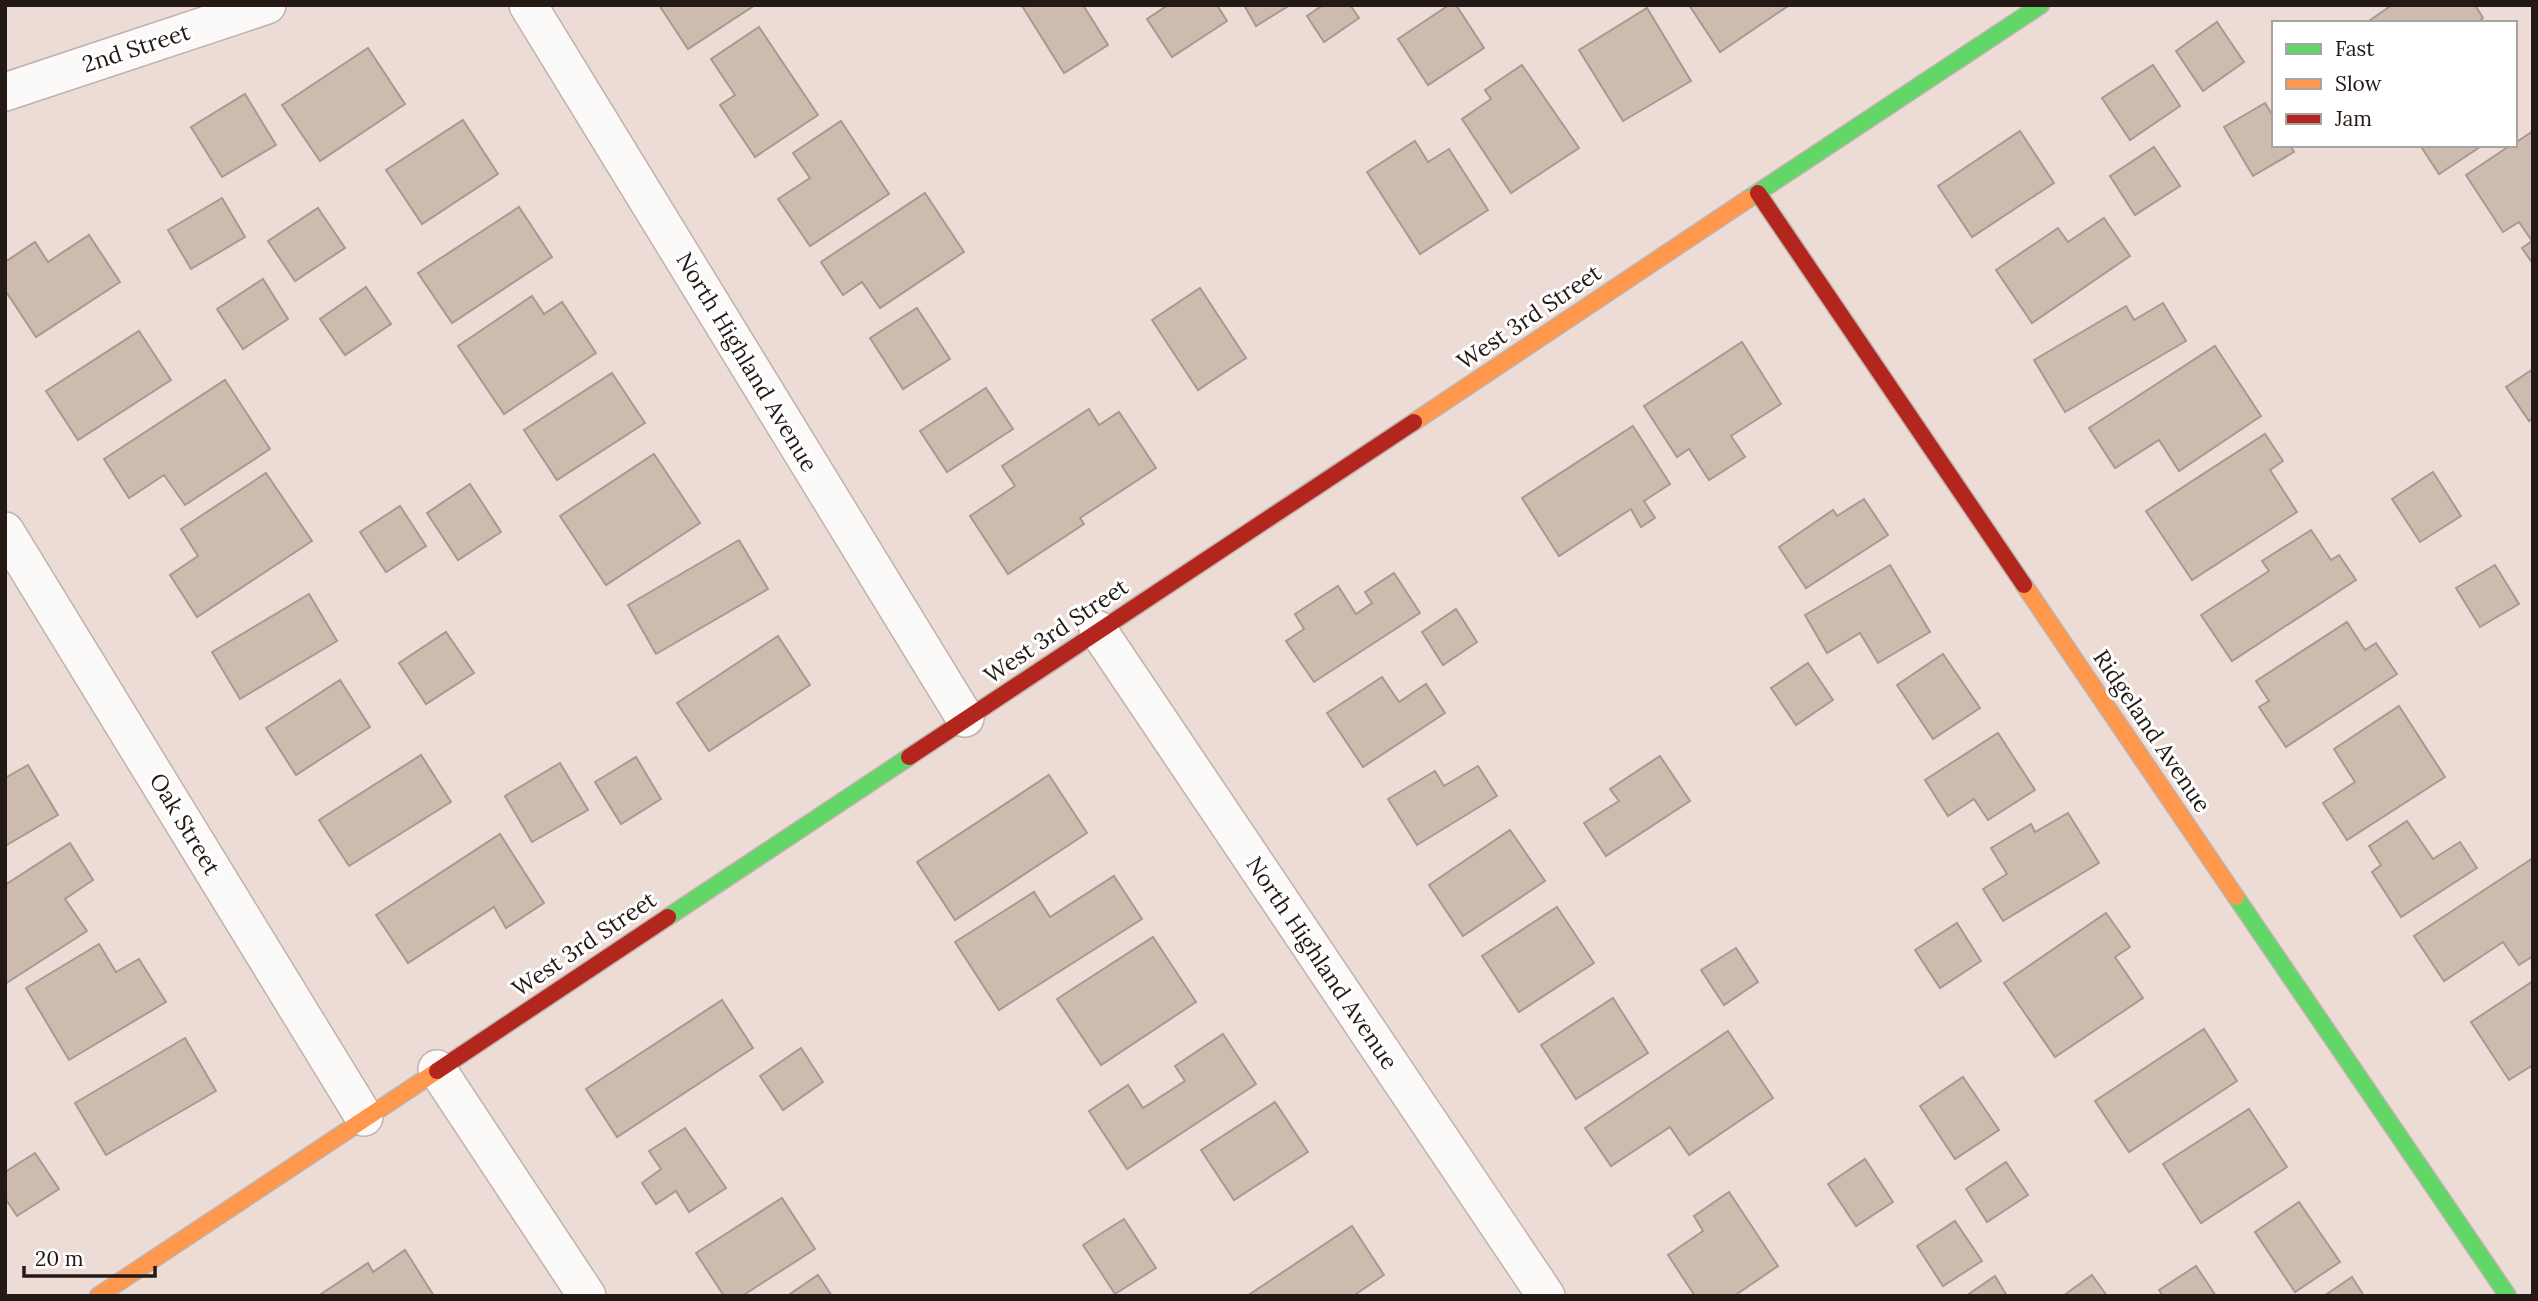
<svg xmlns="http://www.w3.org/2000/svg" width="2538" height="1301" viewBox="0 0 2538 1301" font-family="Lora,serif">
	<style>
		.building { fill: #cdbcad; stroke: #a59a92; stroke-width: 2 }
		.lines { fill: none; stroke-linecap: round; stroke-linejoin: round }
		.street-casing { stroke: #bfb2ac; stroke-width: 40 }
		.fast-casing { stroke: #bfb2ac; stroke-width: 19 }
		.slow-casing { stroke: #bfb2ac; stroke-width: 19 }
		.jam-casing { stroke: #bfb2ac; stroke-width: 19 }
		.street { stroke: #fcfaf9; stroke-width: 37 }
		.fast { stroke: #63d668; stroke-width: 16 }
		.slow { stroke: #ff974d; stroke-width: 16 }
		.jam { stroke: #b3261e; stroke-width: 16 }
		.labels { text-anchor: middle; stroke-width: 6; stroke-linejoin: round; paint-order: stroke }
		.street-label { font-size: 23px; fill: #241914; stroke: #fff }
	</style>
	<rect width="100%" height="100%" fill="#eddcd5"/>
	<g class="building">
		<path d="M659 5H755L688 49Z"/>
		<path d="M1023 5H1083L1108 45 1064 73 1022 6Z"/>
		<path d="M1168 5H1217L1227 21 1172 57 1147 19Z"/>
		<path d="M1244 5H1290L1256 26Z"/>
		<path d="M1323 5H1350L1359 18 1324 42 1307 16Z"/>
		<path d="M1449 5H1456L1484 48 1428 85 1398 39Z"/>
		<path d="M1689 5H1787L1788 6 1720 52Z"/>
		<path d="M2392 5H2475L2483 18 2477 23H2366Z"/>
		<path d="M1647 8 1691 81 1623 121 1579 50Z"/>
		<path d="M2217 22 2244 62 2203 91 2176 51Z"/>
		<path d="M759 27 818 115 755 157 720 105 735 95 711 59Z"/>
		<path d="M368 48 405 104 320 161 282 105Z"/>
		<path d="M1522 65 1579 148 1511 193 1462 119 1491 99 1485 90Z"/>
		<path d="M2153 65 2180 106 2130 140 2102 98Z"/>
		<path d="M245 94 276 145 222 177 191 127Z"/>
		<path d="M2265 103 2274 118V145H2290L2294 152 2253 176 2224 127Z"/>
		<path d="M463 120 498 174 422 224 386 170Z"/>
		<path d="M841 121 889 194 810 246 778 199 810 178 793 153Z"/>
		<path d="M2020 131 2054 183 1972 237 1938 186Z"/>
		<path d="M2533 131V264L2522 248 2532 241 2519 222 2503 232 2466 175 2511 145H2515V143Z"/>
		<path d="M1415 141 1428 162 1449 149 1488 210 1420 254 1367 172Z"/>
		<path d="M2420 145H2483L2439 174Z"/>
		<path d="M2154 147 2180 186 2135 215 2110 176Z"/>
		<path d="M925 193 964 252 880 308 862 282 843 295 821 262Z"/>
		<path d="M222 198 245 237 191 269 168 230Z"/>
		<path d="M519 207 552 257 452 323 418 273Z"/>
		<path d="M318 208 345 248 295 281 268 241Z"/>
		<path d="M2104 218 2130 256 2032 323 1996 270 2058 228 2068 242Z"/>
		<path d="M89 235 120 282 36 337 5 290V262L35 242 48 262Z"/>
		<path d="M263 279 288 319 243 349 217 309Z"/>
		<path d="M366 287 391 324 345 355 320 319Z"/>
		<path d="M1200 288 1246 358 1198 390 1152 320Z"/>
		<path d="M532 296 544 314 562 302 596 353 504 414 458 346Z"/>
		<path d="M2163 303 2186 341 2065 412 2034 360 2126 306 2134 320Z"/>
		<path d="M917 308 950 359 903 389 870 338Z"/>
		<path d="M139 331 171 380 78 440 46 391Z"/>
		<path d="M1742 342 1781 404 1731 436 1745 457 1709 480 1689 449 1677 457 1644 406Z"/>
		<path d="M2215 346 2261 416 2179 471 2159 440 2115 468 2089 428Z"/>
		<path d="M2533 369V418L2529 421 2506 387Z"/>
		<path d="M612 373 645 423 557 480 524 430Z"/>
		<path d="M225 380 270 449 185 505 164 475 129 498 104 459Z"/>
		<path d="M986 388 1013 429 947 472 920 431Z"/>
		<path d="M1089 409 1099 425 1119 412 1156 468 1080 518 1084 524 1008 574 970 516 1015 486 1002 466Z"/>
		<path d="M1633 426 1670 484 1644 501 1655 518 1641 527 1631 509 1559 556 1522 498Z"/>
		<path d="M2265 434 2283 461 2270 470 2297 512 2192 580 2146 511Z"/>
		<path d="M654 454 700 523 606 585 560 516Z"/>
		<path d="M2433 472 2461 516 2420 542 2392 499Z"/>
		<path d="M266 473 312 541 197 617 170 575 198 556 181 529Z"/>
		<path d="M470 484 501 532 458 560 427 513Z"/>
		<path d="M1864 499 1888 535 1806 588 1779 547 1833 510 1837 516Z"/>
		<path d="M400 506 426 546 386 572 360 532Z"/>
		<path d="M2311 530 2331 560 2339 555 2356 580 2232 661 2201 615 2269 571 2262 561Z"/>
		<path d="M739 540 768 589 656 654 628 605Z"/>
		<path d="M1890 565 1930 632 1878 663 1860 633 1827 653 1805 615Z"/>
		<path d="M2495 565 2519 604 2480 627 2456 588Z"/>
		<path d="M1394 573 1420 613 1314 682 1286 641 1304 629 1295 614 1338 586 1356 614 1372 603 1365 592Z"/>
		<path d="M309 594 337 641 240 699 212 652Z"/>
		<path d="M1456 609 1477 642 1443 665 1422 632Z"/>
		<path d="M2347 622 2365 650 2376 643 2397 674 2286 747 2259 707 2269 701 2256 681Z"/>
		<path d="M446 632 474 673 426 704 399 663Z"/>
		<path d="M778 636 810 685 709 751 677 703Z"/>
		<path d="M1943 654 1980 708 1933 739 1897 685Z"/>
		<path d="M1808 663 1833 700 1796 725 1771 688Z"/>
		<path d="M1382 677 1399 702 1426 684 1445 713 1363 767 1327 713Z"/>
		<path d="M340 680 370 727 296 775 266 728Z"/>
		<path d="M2399 706 2445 777 2347 840 2323 803 2355 782 2334 749Z"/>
		<path d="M1998 733 2035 790 1988 820 1974 799 1948 816 1925 780Z"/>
		<path d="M421 755 451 802 349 866 319 820Z"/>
		<path d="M1660 756 1690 801 1606 856 1584 823 1619 801 1610 789Z"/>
		<path d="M636 757 661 799 621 824 595 782Z"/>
		<path d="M560 763 588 810 532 842 505 796Z"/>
		<path d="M28 765 58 815 5 846V778Z"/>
		<path d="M1478 766 1497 796 1417 845 1388 799 1435 771 1444 786Z"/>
		<path d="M1049 775 1087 833 955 920 917 862Z"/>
		<path d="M2068 813 2099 863 2003 921 1983 889 2007 874 1991 848 2031 824 2035 832Z"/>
		<path d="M2407 821 2433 859 2460 842 2477 868 2401 917 2372 872 2381 865 2369 846Z"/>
		<path d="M1510 830 1545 881 1463 936 1429 885Z"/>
		<path d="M500 834 544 903 506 928 494 907 408 963 376 915Z"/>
		<path d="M70 843 93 880 65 899 87 931 5 984V885Z"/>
		<path d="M2533 858V956L2519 965 2503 942 2444 981 2414 936Z"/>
		<path d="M1114 876 1142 919 999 1010 955 942 1034 892 1050 917Z"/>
		<path d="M1557 907 1594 963 1519 1012 1482 956Z"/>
		<path d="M2106 913 2130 947 2115 957 2143 998 2055 1057 2004 983Z"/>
		<path d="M1957 923 1981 961 1940 988 1915 950Z"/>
		<path d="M1153 937 1196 1002 1101 1065 1057 999Z"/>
		<path d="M99 944 116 972 139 959 166 1002 69 1060 26 988Z"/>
		<path d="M1736 948 1758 982 1724 1005 1701 970Z"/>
		<path d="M2533 981V1065L2509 1080 2471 1022Z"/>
		<path d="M1613 998 1648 1053 1576 1099 1541 1045Z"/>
		<path d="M722 1000 753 1048 617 1137 586 1089Z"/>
		<path d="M2204 1029 2237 1081 2129 1152 2095 1101Z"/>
		<path d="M1728 1031 1773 1098 1689 1155 1670 1127 1611 1166 1585 1128Z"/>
		<path d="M1223 1034 1256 1084 1127 1169 1089 1111 1128 1085 1143 1108 1185 1081 1175 1066Z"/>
		<path d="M185 1038 216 1091 106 1155 75 1103Z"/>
		<path d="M801 1048 823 1082 783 1110 760 1076Z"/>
		<path d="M1963 1077 1999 1130 1955 1159 1920 1106Z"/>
		<path d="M1275 1102 1308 1152 1234 1200 1201 1150Z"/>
		<path d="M2249 1109 2287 1167 2201 1223 2163 1164Z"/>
		<path d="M685 1128 726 1188 689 1212 676 1191 656 1204 642 1183 661 1169 649 1151Z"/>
		<path d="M35 1153 59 1189 17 1216 5 1198V1172Z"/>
		<path d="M1865 1159 1893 1202 1856 1226 1828 1184Z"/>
		<path d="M2006 1162 2028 1195 1987 1222 1966 1189Z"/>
		<path d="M1729 1192 1778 1266 1734 1296H1695L1668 1255 1703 1231 1694 1216Z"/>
		<path d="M782 1198 815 1249 742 1296H724L696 1253Z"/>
		<path d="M2299 1202 2340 1262 2295 1292 2255 1232Z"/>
		<path d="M1124 1219 1156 1268 1115 1294 1083 1245Z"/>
		<path d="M1955 1221 1982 1261 1943 1286 1917 1246Z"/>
		<path d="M1352 1226 1384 1275 1353 1296H1247Z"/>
		<path d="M405 1250 434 1296H318L368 1263 373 1272Z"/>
		<path d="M2196 1266 2216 1296H2163L2159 1290Z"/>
		<path d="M818 1275 832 1296H787Z"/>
		<path d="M2092 1275 2107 1296H2063Z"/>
		<path d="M1995 1276 2007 1296H1966Z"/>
		<path d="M2352 1277 2364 1296H2324Z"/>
	</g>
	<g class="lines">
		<g class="street-casing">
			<g id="street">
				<path d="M528 5 965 718"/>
				<path d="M5 92 267 5"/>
				<path d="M5 531 364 1117"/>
				<path d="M1098 630 1546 1296"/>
				<path d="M437 1069 587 1296"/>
			</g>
		</g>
		<g class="fast-casing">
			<g id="fast">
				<path d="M1748 199 2041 5"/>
				<path d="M2236 897 2508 1296"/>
				<path d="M668 917 909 757"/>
			</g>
		</g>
		<g class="slow-casing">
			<g id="slow">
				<path d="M1414 422 1748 199"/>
				<path d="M2024 585 2236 897"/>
				<path d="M98 1296 437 1071"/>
			</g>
		</g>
		<g class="jam-casing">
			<g id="jam">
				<path d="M1758 193 2024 585"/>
				<path d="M909 757 1414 422"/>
				<path d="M437 1071 668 917"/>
			</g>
		</g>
		<use href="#street" class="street"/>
		<use href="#fast" class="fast"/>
		<use href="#slow" class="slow"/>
		<use href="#jam" class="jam"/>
	</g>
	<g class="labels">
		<g class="street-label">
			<text transform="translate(136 48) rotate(-18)" y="8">2nd Street</text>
			<text transform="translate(1529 317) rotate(-34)" y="8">West 3rd Street</text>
			<text transform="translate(747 362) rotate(59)" y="8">North Highland Avenue</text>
			<text transform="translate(1056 631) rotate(-34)" y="8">West 3rd Street</text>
			<text transform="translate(2152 731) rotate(56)" y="8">Ridgeland Avenue</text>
			<text transform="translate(185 824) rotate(59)" y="8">Oak Street</text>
			<text transform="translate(584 944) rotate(-34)" y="8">West 3rd Street</text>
			<text transform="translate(1322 963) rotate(56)" y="8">North Highland Avenue</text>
		</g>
	</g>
	<rect width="2538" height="1301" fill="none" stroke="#241914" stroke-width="14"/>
	<rect x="2272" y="21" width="245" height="126" fill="#ffffff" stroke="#a7a3a1" stroke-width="2"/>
	<rect x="2286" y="44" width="35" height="10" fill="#63d668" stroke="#a7a3a1" stroke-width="2"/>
	<text x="2335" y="56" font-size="21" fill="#241914">Fast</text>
	<rect x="2286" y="79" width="35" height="10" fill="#ff974d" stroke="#a7a3a1" stroke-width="2"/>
	<text x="2335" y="91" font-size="21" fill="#241914">Slow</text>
	<rect x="2286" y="114" width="35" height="10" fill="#b3261e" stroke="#a7a3a1" stroke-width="2"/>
	<text x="2335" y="126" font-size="21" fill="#241914">Jam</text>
	<path d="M24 1266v10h131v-10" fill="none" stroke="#241914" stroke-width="3.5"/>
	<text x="35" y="1266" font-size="21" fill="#241914" stroke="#ffffff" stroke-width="5" paint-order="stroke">20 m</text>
</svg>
